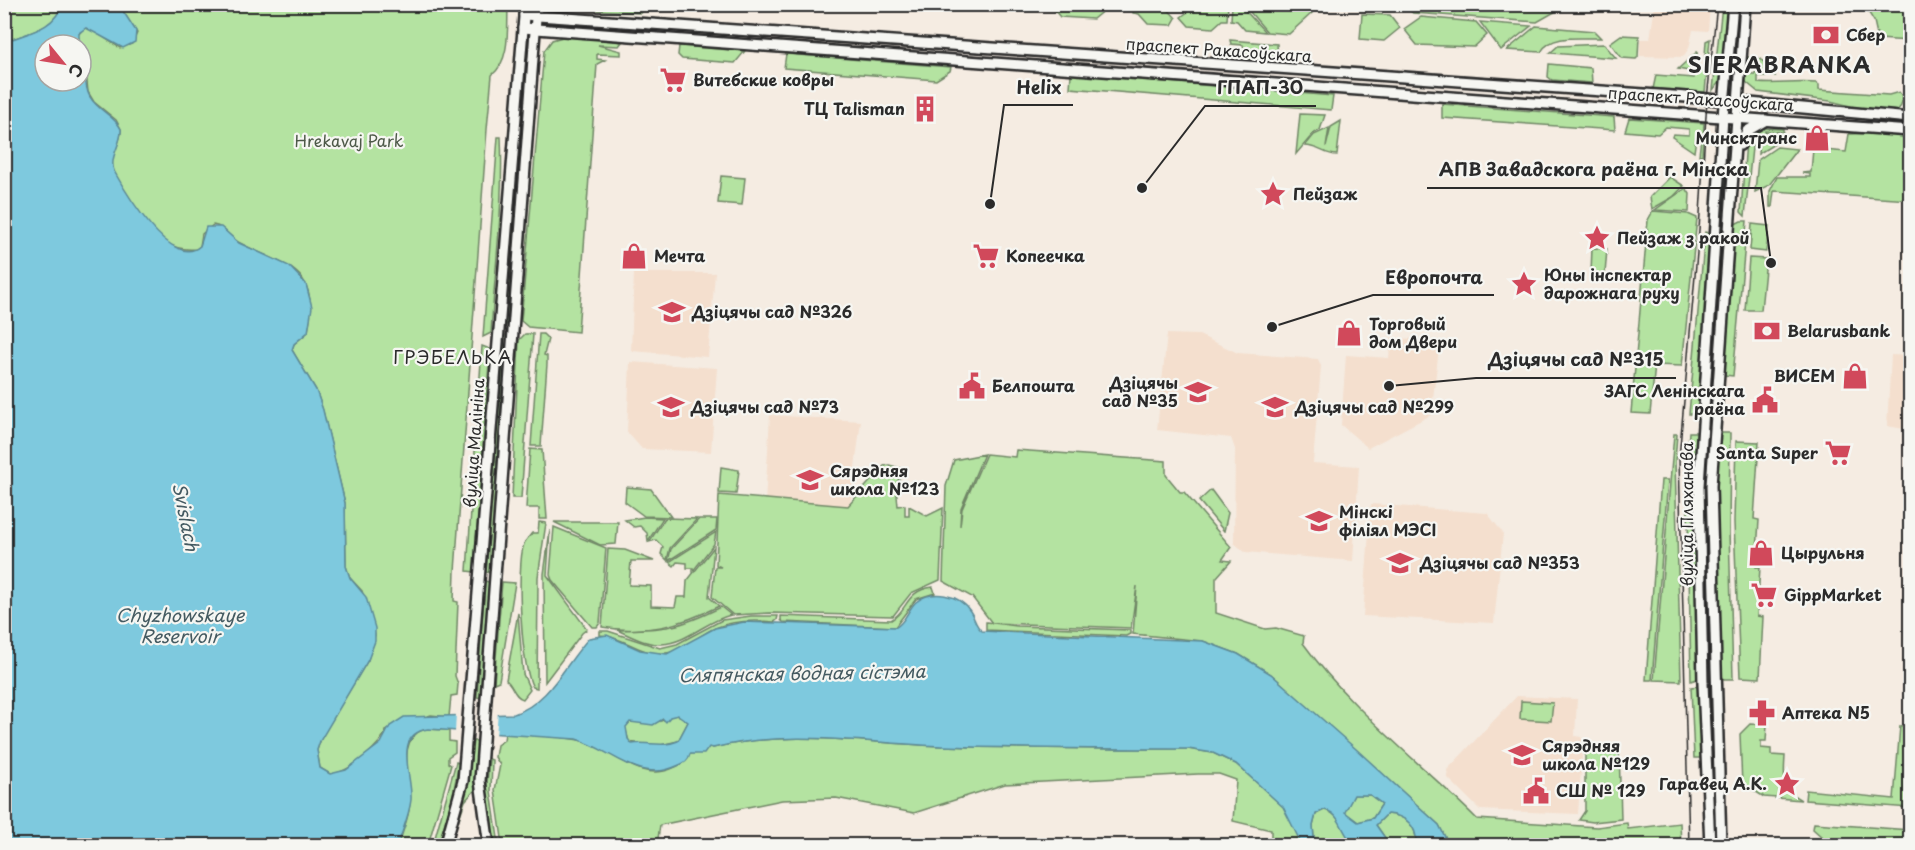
<svg xmlns="http://www.w3.org/2000/svg" width="1915" height="850" viewBox="0 0 1915 850" font-family="'Playpen Sans',sans-serif">
	<style>
		.built { fill: #f4dfce }
		.green { fill: #b4e3a1; stroke: #708766; stroke-width: 1.5 }
		.water { fill: #7ec9de; stroke: #5d8a96; stroke-width: 1.5; fill-rule: evenodd }
		.pier { fill: #f5ece2 }
		.lines { fill: none; stroke-linecap: round; stroke-linejoin: round }
		.major-casing { stroke: #2b2b2b; stroke-width: 14 }
		.major { stroke: #f6f6f2; stroke-width: 9 }
		.tram { stroke: #2b2b2b; stroke-width: 1.5 }
		.labels { text-anchor: middle; stroke-width: 4.5; stroke-linejoin: round; paint-order: stroke }
		.poi-label { font-size: 16px; font-weight: bold; fill: #2b2b2b; stroke: #f6f6f2; text-anchor: start }
		.street-label { font-size: 16px; fill: #2b2b2b; stroke: #f6f6f2 }
		.park-label { font-size: 16px; fill: #4d5948; stroke: #f6f6f2 }
		.neighbourhood-label { font-size: 18px; letter-spacing: 1.5px; fill: #2b2b2b; stroke: #f6f6f2 }
		.water-label { font-size: 18px; font-style: italic; fill: #445a61; stroke: #f6f6f2 }
		.district-label { font-size: 22px; font-weight: bold; letter-spacing: 1.5px; fill: #2b2b2b; stroke: #f6f6f2 }
		.leader { fill: none; stroke: #2b2b2b; stroke-width: 2 }
		.callout-dot { fill: #2b2b2b; stroke: #f6f6f2; stroke-width: 2 }
		.callout-label { font-size: 18px; text-anchor: middle; font-weight: bold; fill: #2b2b2b; stroke: #f6f6f2; stroke-width: 4.5; stroke-linejoin: round; paint-order: stroke }
	</style>
	<rect width="100%" height="100%" fill="#f5ece2"/>
	<filter id="ink" filterUnits="userSpaceOnUse"><feTurbulence type="fractalNoise" baseFrequency=".0167" numOctaves="2"/><feDisplacementMap in="SourceGraphic" scale="12" xChannelSelector="R" yChannelSelector="G"/><feConvolveMatrix kernelMatrix="1 2 1 2 8 2 1 2 1" color-interpolation-filters="sRGB"/></filter>
	<g filter="url(#ink)">
		<g class="built">
			<path d="M1655 5H1710L1708 31 1693 30 1689 48 1683 57 1640 56V39H1650Z"/>
			<path d="M634 273H715L708 357 631 351Z"/>
			<path d="M1167 334 1199 335 1238 353 1318 359 1321 366 1313 463 1359 466 1353 561 1245 552 1234 543 1235 449 1231 438 1157 430Z"/>
			<path d="M1391 338 1440 340 1431 415 1368 448 1341 425 1346 355 1389 358Z"/>
			<path d="M1891 355 1910 356V430L1887 426Z"/>
			<path d="M630 362 717 368 711 452 642 449 627 432Z"/>
			<path d="M770 415 861 421 850 506 764 521Z"/>
			<path d="M1371 504 1487 513 1503 533 1494 623 1363 616Z"/>
			<path d="M1517 696 1577 699 1575 736 1581 737 1583 741 1578 814 1480 810 1448 778 1447 770Z"/>
		</g>
		<g class="green">
			<path d="M566 4 644 5V9L641 13 565 8Z"/>
			<path d="M5 5H62C55 30 25 33 5 42Z"/>
			<path d="M119 5H508C507 27 511 60 492 75L487 129 455 571 454 601 458 602 455 676 458 684 457 695 451 696 449 717 431 715 387 729C381 746 349 773 330 774L320 768 317 750 322 736 368 660 375 635 362 591 350 578 346 566 345 503 323 411 316 390 292 350 294 344 308 332C320 266 287 268 240 243 229 238 226 227 213 225L202 234 200 246 196 249C185 250 174 248 164 242 153 234 113 177 112 164 111 152 122 142 121 129L116 120 94 102 88 92 85 60 78 35 84 28H89L120 48 132 44 137 33Z"/>
			<path d="M1050 5H1110L1093 19 1060 17Z"/>
			<path d="M1134 5H1164L1176 18 1172 25 1148 24 1139 14 1133 13Z"/>
			<path d="M1197 5H1228L1227 20H1222L1213 28 1189 26 1181 17 1189 11H1195Z"/>
			<path d="M1232 5 1241 6 1265 32 1245 30 1237 21 1231 20Z"/>
			<path d="M1244 5 1310 11 1312 13 1289 34 1267 32Z"/>
			<path d="M1403 5H1567L1537 22 1413 13Z"/>
			<path d="M1722 5H1728L1723 77 1713 90Z"/>
			<path d="M1857 5H1910V41L1878 39 1874 21 1864 5 1860 8Z"/>
			<path d="M1362 14 1390 15 1400 28 1384 41 1360 39Z"/>
			<path d="M1421 17 1476 22 1487 35 1474 47 1417 45 1404 29Z"/>
			<path d="M1480 22 1531 26 1501 50Z"/>
			<path d="M1536 26 1594 31 1601 38C1583 39 1551 33 1541 52L1507 50Z"/>
			<path d="M1621 35 1639 36 1638 57 1636 59 1622 58 1610 43Z"/>
			<path d="M566 36 622 42 619 46 598 45 621 51V55L597 54V59L605 60 597 64 578 332 528 327 521 321 544 51 552 40Z"/>
			<path d="M1710 39 1705 92 1653 89 1656 75 1694 78V72L1678 69 1697 52V70L1704 71 1706 41Z"/>
			<path d="M1230 40 1277 44 1278 60 1246 58 1243 45 1231 44Z"/>
			<path d="M1604 44 1616 58 1550 53 1558 46Z"/>
			<path d="M679 46 745 51 735 63 682 59 678 55Z"/>
			<path d="M786 54 951 67 950 71 936 80 784 68Z"/>
			<path d="M1748 57 1750 58 1749 74H1755L1757 58 1761 59 1775 76H1758V83C1778 85 1795 81 1816 83L1819 85V90L1889 95 1899 92 1903 97 1901 106 1897 111 1867 110 1830 101 1758 92 1746 82Z"/>
			<path d="M1549 64 1591 68 1592 83 1552 80 1548 77Z"/>
			<path d="M523 65H527L507 325 504 324Z"/>
			<path d="M1071 74 1333 96 1331 110 1070 88Z"/>
			<path d="M1442 104 1614 117 1615 130 1442 118Z"/>
			<path d="M1300 114 1325 115 1320 130 1313 134 1296 154Z"/>
			<path d="M1629 118 1704 123 1702 155H1699L1701 138H1696L1694 152 1672 137 1673 134 1689 135V129L1666 127 1658 134 1625 131Z"/>
			<path d="M1341 121 1337 155C1325 155 1318 146 1305 146L1314 135 1329 128 1326 147 1331 127Z"/>
			<path d="M1730 128 1733 129 1709 409Z"/>
			<path d="M1759 128 1783 129V132L1765 131V138L1781 140 1758 154 1759 139 1753 138 1745 216 1741 212 1746 140 1749 133Z"/>
			<path d="M1880 133 1910 135V200L1774 191 1772 207H1770V191L1777 177H1810V174L1802 173 1811 172 1813 149 1846 152 1849 134Z"/>
			<path d="M498 137H501C504 203 495 268 491 333L483 337Z"/>
			<path d="M1777 147 1797 149 1769 185 1755 192 1758 160Z"/>
			<path d="M721 176 745 178 742 205 718 203Z"/>
			<path d="M1670 177 1684 186 1673 197 1652 209 1650 197Z"/>
			<path d="M1686 188 1690 194 1689 212 1655 210Z"/>
			<path d="M1653 211 1688 214 1697 218 1682 366 1655 365 1650 414 1631 413 1648 220Z"/>
			<path d="M1741 221H1747L1733 376 1724 375 1735 224Z"/>
			<path d="M1752 224 1769 226 1766 252 1750 250Z"/>
			<path d="M1705 232 1708 233 1710 251 1698 407 1692 414H1689Z"/>
			<path d="M1592 248 1607 249 1605 274 1591 273Z"/>
			<path d="M1749 258 1766 259 1761 310H1745Z"/>
			<path d="M505 334 490 573 486 572 504 336Z"/>
			<path d="M525 334H533L521 498H512L519 340Z"/>
			<path d="M539 334H543L548 339 544 355 547 356V364L541 446H531Z"/>
			<path d="M482 346 490 349 474 572 467 571Z"/>
			<path d="M1689 432H1696L1693 508 1699 675 1697 679 1691 681 1687 459Z"/>
			<path d="M1720 433H1730L1729 530 1733 679H1724L1721 675 1716 488Z"/>
			<path d="M1674 434H1677L1675 461 1681 681 1654 680Z"/>
			<path d="M1707 434 1709 438 1706 513 1711 678 1704 514Z"/>
			<path d="M1736 441 1759 442 1754 519 1759 520 1756 567H1760L1757 616 1763 617 1760 678 1740 677 1734 522Z"/>
			<path d="M530 449 542 450 547 519H539V508H526Z"/>
			<path d="M1016 450 1166 461V475L1180 492H1184L1231 547 1222 560 1231 561 1216 578V613L1265 629 1276 628 1304 636 1303 643C1352 711 1418 760 1477 819L1597 827 1627 823 1628 829 1680 823 1681 845H1449L1439 825 1271 674 1238 654 1203 641 1133 634 1137 586 1131 628 992 623 972 597 943 581 946 486 954 460 984 454 961 508 960 526 962 509 986 454 1015 457Z"/>
			<path d="M889 465 904 469 896 485 898 506 905 505V516H909V506L927 516 943 508 940 580 911 593 893 616 770 613 733 615 712 597 715 567H721L716 565 719 495 848 506 884 466Z"/>
			<path d="M721 467 739 470 736 494 719 493Z"/>
			<path d="M1661 480H1668L1652 680H1646Z"/>
			<path d="M626 487 651 489 671 517 644 516 625 502Z"/>
			<path d="M1211 490 1228 513 1224 531 1199 501Z"/>
			<path d="M645 517 663 518 648 541 647 533 640 526 634 527 625 520Z"/>
			<path d="M665 518 697 519 670 548 667 560 661 554 663 547 656 540 649 542Z"/>
			<path d="M699 519H717L716 530 668 561 671 549Z"/>
			<path d="M539 522 546 523 538 577 537 688 533 687C521 669 516 565 524 544 525 540 530 536 532 533H538Z"/>
			<path d="M554 522H618L616 544 600 545Z"/>
			<path d="M554 527 606 548 600 623 597 627H592L552 580 550 575Z"/>
			<path d="M550 530 547 575 587 629 582 633 545 682 544 574Z"/>
			<path d="M716 532 714 544 693 571V568H687V563L677 562 674 566 669 562Z"/>
			<path d="M714 547 709 597 719 606C681 625 646 635 602 627L608 549 625 550 654 561H631L629 585 651 586V606L675 607 677 597H686L687 581Z"/>
			<path d="M485 581 489 582 481 698 477 697Z"/>
			<path d="M502 582 515 583 499 681 494 683Z"/>
			<path d="M933 587 935 593 916 599 895 627 783 622 781 620V616L891 620C909 610 904 591 933 587Z"/>
			<path d="M721 607 731 615C707 620 687 643 662 644 646 645 631 636 617 630 665 629 677 629 721 607Z"/>
			<path d="M518 613 523 674 530 690 523 699C514 697 513 685 506 680Z"/>
			<path d="M751 616H778L777 620 774 622C754 620 734 620 715 628 698 635 684 652 666 653 641 656 623 636 600 635V631H608L660 648 677 644 722 620Z"/>
			<path d="M986 622 1017 626 1130 630V634L1126 636 986 630Z"/>
			<path d="M1700 686 1702 758H1694L1691 687Z"/>
			<path d="M1521 701 1553 703 1551 721 1520 719Z"/>
			<path d="M673 715 682 716 688 722 678 741 656 746 629 742 625 727 630 722 661 721Z"/>
			<path d="M1750 724 1767 725 1766 741H1761V748L1771 749V755L1785 756C1784 777 1781 789 1801 800L1764 797 1750 788 1742 786 1740 734Z"/>
			<path d="M1910 724V808L1805 800 1806 790 1894 799 1900 726Z"/>
			<path d="M424 729 449 730V741L455 742V752L448 757V763L451 765 428 845 398 846C402 834 407 822 409 810 414 783 393 741 424 729Z"/>
			<path d="M505 733C529 735 555 735 579 740 610 747 638 784 673 768 682 764 686 763 690 754L699 753 709 747 713 748C786 729 866 743 941 746 1023 749 1106 749 1188 749L1213 753 1236 764 1284 807 1303 845H1271V830L1233 821 1236 780 1219 774H1198L1005 784 914 813 836 798 782 800 660 825 657 845H503L495 790 500 765 495 757 497 745 504 740Z"/>
			<path d="M473 741H477L475 790 465 801 450 845 467 791Z"/>
			<path d="M1585 745 1619 748 1621 819 1593 822 1579 820 1585 811Z"/>
			<path d="M489 759 492 760 491 791 499 845H493L486 796Z"/>
			<path d="M456 762 459 763 452 800 438 845H433Z"/>
			<path d="M1354 795H1370L1382 804 1373 818 1358 822 1344 812Z"/>
			<path d="M1324 810C1340 812 1345 836 1358 845H1323L1314 838 1313 826 1316 814Z"/>
			<path d="M1387 814C1405 815 1418 825 1416 845H1390L1376 825Z"/>
			<path d="M1814 823 1910 830V845H1831L1813 829Z"/>
		</g>
		<path class="water" d="M62 4 119 5 136 31 135 42 123 48 86 28 79 33V45H45V81H81V49C87 65 82 83 90 97 98 111 114 115 121 129 122 144 109 156 114 171 125 191 172 271 200 246L206 227H221L239 243 289 266 306 284 312 307 308 332 294 344 292 350 316 390 323 410 345 503 346 566 350 578 366 597 375 628V641L368 660 320 741 317 750 320 768 330 774 346 770 381 743 390 726 404 717 514 714C550 702 565 664 589 638L607 635 640 650 667 654 715 628 744 622 896 627C905 623 908 609 916 602 932 589 959 594 970 611 975 618 975 626 982 631L1203 641 1238 654 1271 674 1356 749 1439 825 1449 845H1416C1418 826 1405 815 1387 814L1376 825 1390 845C1380 845 1365 848 1356 844 1341 837 1342 812 1324 810L1316 814 1313 826 1314 838 1323 845H1302L1283 807 1236 764 1213 753 1188 749C1106 749 1023 749 941 746 866 743 786 729 713 748L709 747 704 754H690C688 762 684 763 677 766 639 784 611 749 576 739L428 729C392 734 413 777 411 800 409 816 402 831 398 845L5 846V42C25 33 55 30 62 4ZM678 715 688 722 678 741C661 748 648 741 632 744L628 739 626 727 630 722 653 725 663 719 666 722 670 717ZM1354 795H1370L1382 804 1373 818 1358 822 1345 812Z"/>
		<path class="pier" d="M498 711 496 736 455 733 456 713Z"/>
		<g class="lines">
			<g class="major-casing">
				<g id="major">
					<path d="M524 15 1687 97 1910 118"/>
					<path d="M523 28 1910 131"/>
					<path d="M1740 145 1747 131 1766 120"/>
					<path d="M445 846 463 781 525 4"/>
					<path d="M489 846 480 781 537 4"/>
					<path d="M1710 846 1703 683 1699 486 1723 116 1733 4"/>
					<path d="M1721 846 1711 486 1745 4"/>
				</g>
			</g>
			<use href="#major" class="major"/>
			<path class="tram" d="M1689 846 1679 458 1699 230 1707 99 1717 4"/>
		</g>
	</g>
	<defs>
		<g id="bank-bare" transform="scale(2.07)"><path d="M-6-4H6V4H-6ZM0-2.3a2.3 2.3 0 1 0 0 4.6a2.3 2.3 0 1 0 0-4.6Z" fill="#d1495b" stroke="#f6f6f2" stroke-width="2.5" paint-order="stroke"/></g>
		<g id="supermarket-bare" transform="scale(2.07)"><path d="M-6-5.5h2.5l.6 2H6L4.5 2H-2.5L-4.4-4H-6ZM-1.5 3.2a1.3 1.3 0 1 0 .1 0ZM3 3.2a1.3 1.3 0 1 0 .1 0Z" fill="#d1495b" stroke="#f6f6f2" stroke-width="2.5" paint-order="stroke"/></g>
		<g id="building-bare" transform="scale(2.07)"><path d="M-4-6H4V6H1V3H-1V6H-4ZM-2.5-4.3h1.7v1.8h-1.7ZM.8-4.3h1.7v1.8H.8ZM-2.5-1h1.7V.8h-1.7ZM.8-1h1.7V.8H.8Z" fill="#d1495b" stroke="#f6f6f2" stroke-width="2.5" paint-order="stroke"/></g>
		<g id="shop-bare" transform="scale(2.07)"><path d="M-5-2.5h2.3a2.7 3.5 0 0 1 5.4 0H5L5.5 6h-11ZM-1.5-2.5h3a1.5 2.3 0 0 0-3 0Z" fill="#d1495b" stroke="#f6f6f2" stroke-width="2.5" paint-order="stroke"/></g>
		<g id="sight-bare" transform="scale(2.07)"><path d="M0-6L1.8-2.2L6-1.7L2.9 1.2L3.7 5.4L0 3.3L-3.7 5.4L-2.9 1.2L-6-1.7L-1.8-2.2Z" fill="#d1495b" stroke="#f6f6f2" stroke-width="2.5" paint-order="stroke"/></g>
		<g id="school-bare" transform="scale(2.07)"><path d="M0-5L7-2L0 1L-7-2ZM-4 1L0 2.5L4 1V4Q0 6-4 4Z" fill="#d1495b" stroke="#f6f6f2" stroke-width="2.5" paint-order="stroke"/></g>
		<g id="civic-bare" transform="scale(2.07)"><path d="M-.6-6.5H3V-4.5H.6V-3L4-1V1h2V6H-6V1h2V-1L-.6-3ZM-1.2 2.5V6h2.4V2.5Z" fill="#d1495b" stroke="#f6f6f2" stroke-width="2.5" paint-order="stroke"/></g>
		<g id="university-bare" transform="scale(2.07)"><path d="M0-5L7-2L0 1L-7-2ZM-4 1L0 2.5L4 1V4Q0 6-4 4Z" fill="#d1495b" stroke="#f6f6f2" stroke-width="2.5" paint-order="stroke"/></g>
		<g id="pharmacy-bare" transform="scale(2.07)"><path d="M-2-6h4v4h4v4h-4v4h-4v-4h-4v-4h4Z" fill="#d1495b" stroke="#f6f6f2" stroke-width="2.5" paint-order="stroke"/></g>
	</defs>
	<g fill-rule="evenodd">
		<use href="#bank-bare" x="1826" y="35"/>
		<use href="#supermarket-bare" x="673" y="80"/>
		<use href="#building-bare" x="925" y="109"/>
		<use href="#shop-bare" x="1817" y="138"/>
		<use href="#sight-bare" x="1273" y="194"/>
		<use href="#sight-bare" x="1597" y="238"/>
		<use href="#shop-bare" x="634" y="256"/>
		<use href="#supermarket-bare" x="986" y="256"/>
		<use href="#sight-bare" x="1524" y="284"/>
		<use href="#school-bare" x="672" y="312"/>
		<use href="#bank-bare" x="1767" y="331"/>
		<use href="#shop-bare" x="1349" y="333"/>
		<use href="#shop-bare" x="1855" y="376"/>
		<use href="#civic-bare" x="972" y="386"/>
		<use href="#school-bare" x="1198" y="392"/>
		<use href="#civic-bare" x="1765" y="400"/>
		<use href="#school-bare" x="671" y="407"/>
		<use href="#school-bare" x="1275" y="407"/>
		<use href="#supermarket-bare" x="1838" y="453"/>
		<use href="#school-bare" x="810" y="480"/>
		<use href="#university-bare" x="1319" y="521"/>
		<use href="#shop-bare" x="1761" y="553"/>
		<use href="#school-bare" x="1400" y="563"/>
		<use href="#supermarket-bare" x="1764" y="595"/>
		<use href="#pharmacy-bare" x="1762" y="713"/>
		<use href="#school-bare" x="1522" y="755"/>
		<use href="#sight-bare" x="1787" y="784"/>
		<use href="#civic-bare" x="1536" y="791"/>
	</g>
	<g class="labels">
		<g class="poi-label">
			<text x="1846" y="41">Сбер</text>
			<text x="693" y="86">Витебские ковры</text>
			<text x="905" y="115" text-anchor="end">ТЦ Talisman</text>
			<text x="1797" y="144" text-anchor="end">Минсктранс</text>
			<text x="1293" y="200">Пейзаж</text>
			<text x="1617" y="244">Пейзаж з ракой</text>
			<text x="654" y="262">Мечта</text>
			<text x="1006" y="262">Копеечка</text>
			<text x="1544" y="281">Юны інспектар<tspan x="1544" dy="18">дарожнага руху</tspan></text>
			<text x="692" y="318">Дзіцячы сад №326</text>
			<text x="1369" y="330">Торговый<tspan x="1369" dy="18">дом Двери</tspan></text>
			<text x="1787" y="337">Belarusbank</text>
			<text x="1835" y="382" text-anchor="end">ВИСЕМ</text>
			<text x="1178" y="389" text-anchor="end">Дзіцячы<tspan x="1178" dy="18">сад №35</tspan></text>
			<text x="992" y="392">Белпошта</text>
			<text x="1745" y="397" text-anchor="end">ЗАГС Ленінскага<tspan x="1745" dy="18">раёна</tspan></text>
			<text x="691" y="413">Дзіцячы сад №73</text>
			<text x="1295" y="413">Дзіцячы сад №299</text>
			<text x="1818" y="459" text-anchor="end">Santa Super</text>
			<text x="830" y="477">Сярэдняя<tspan x="830" dy="18">школа №123</tspan></text>
			<text x="1339" y="518">Мінскі<tspan x="1339" dy="18">філіял МЭСІ</tspan></text>
			<text x="1781" y="559">Цырульня</text>
			<text x="1420" y="569">Дзіцячы сад №353</text>
			<text x="1784" y="601">GippMarket</text>
			<text x="1782" y="719">Аптека N5</text>
			<text x="1542" y="752">Сярэдняя<tspan x="1542" dy="18">школа №129</tspan></text>
			<text x="1767" y="790" text-anchor="end">Гаравец А.К.</text>
			<text x="1556" y="797">СШ № 129</text>
		</g>
		<g class="street-label">
			<text transform="translate(1219 50) rotate(4)" y="6">праспект Ракасоўскага</text>
			<text transform="translate(1701 99) rotate(4)" y="6">праспект Ракасоўскага</text>
			<text transform="translate(474 443) rotate(-86)" y="6">вуліца Малініна</text>
			<text transform="translate(1687 514) rotate(-90)" y="6">вуліца Пляханава</text>
		</g>
		<g class="park-label">
			<text x="349" y="147">Hrekavaj Park</text>
		</g>
		<g class="neighbourhood-label">
			<text x="453" y="364">ГРЭБЕЛЬКА</text>
		</g>
		<g class="water-label">
			<text transform="translate(185 517) rotate(79)" y="6">Svislach</text>
			<text x="180" y="622">Chyzhowskaye<tspan x="180" dy="21">Reservoir</tspan></text>
			<text transform="translate(802 674) rotate(-1)" y="6">Сляпянская водная сістэма</text>
		</g>
		<g class="district-label">
			<text x="1780" y="73">SIERABRANKA</text>
		</g>
	</g>
	<path class="leader" d="M990 204L1004 105H1073M1142 188L1205 106H1316M1771 263L1761 188H1427M1272 327L1373 295H1494M1389 386L1476 378H1676"/>
	<g class="callout-dot">
		<circle cx="990" cy="204" r="6"/>
		<circle cx="1142" cy="188" r="6"/>
		<circle cx="1771" cy="263" r="6"/>
		<circle cx="1272" cy="327" r="6"/>
		<circle cx="1389" cy="386" r="6"/>
	</g>
	<g class="callout-label">
		<text x="1039" y="94">Helix</text>
		<text x="1260" y="94">ГПАП-30</text>
		<text x="1594" y="176">АПВ Завадскога раёна г. Мінска</text>
		<text x="1434" y="284">Европочта</text>
		<text x="1576" y="366">Дзіцячы сад №315</text>
	</g>
	<rect width="1915" height="850" fill="none" stroke="#f6f6f2" stroke-width="24"/>
	<rect x="12" y="12" width="1891" height="826" fill="none" stroke="#2b2b2b" stroke-width="2" filter="url(#ink)"/>
	<g transform="translate(63 63) rotate(120)"><circle r="28" fill="#f6f6f2" stroke="#a5a5a2" stroke-width="1.5"/>
	<path d="M0-4.5L10 22L0 15L-10 22Z" fill="#d1495b"/>
	<text y="-9" font-size="16" font-weight="bold" text-anchor="middle" fill="#2b2b2b">С</text>
	</g>
</svg>
